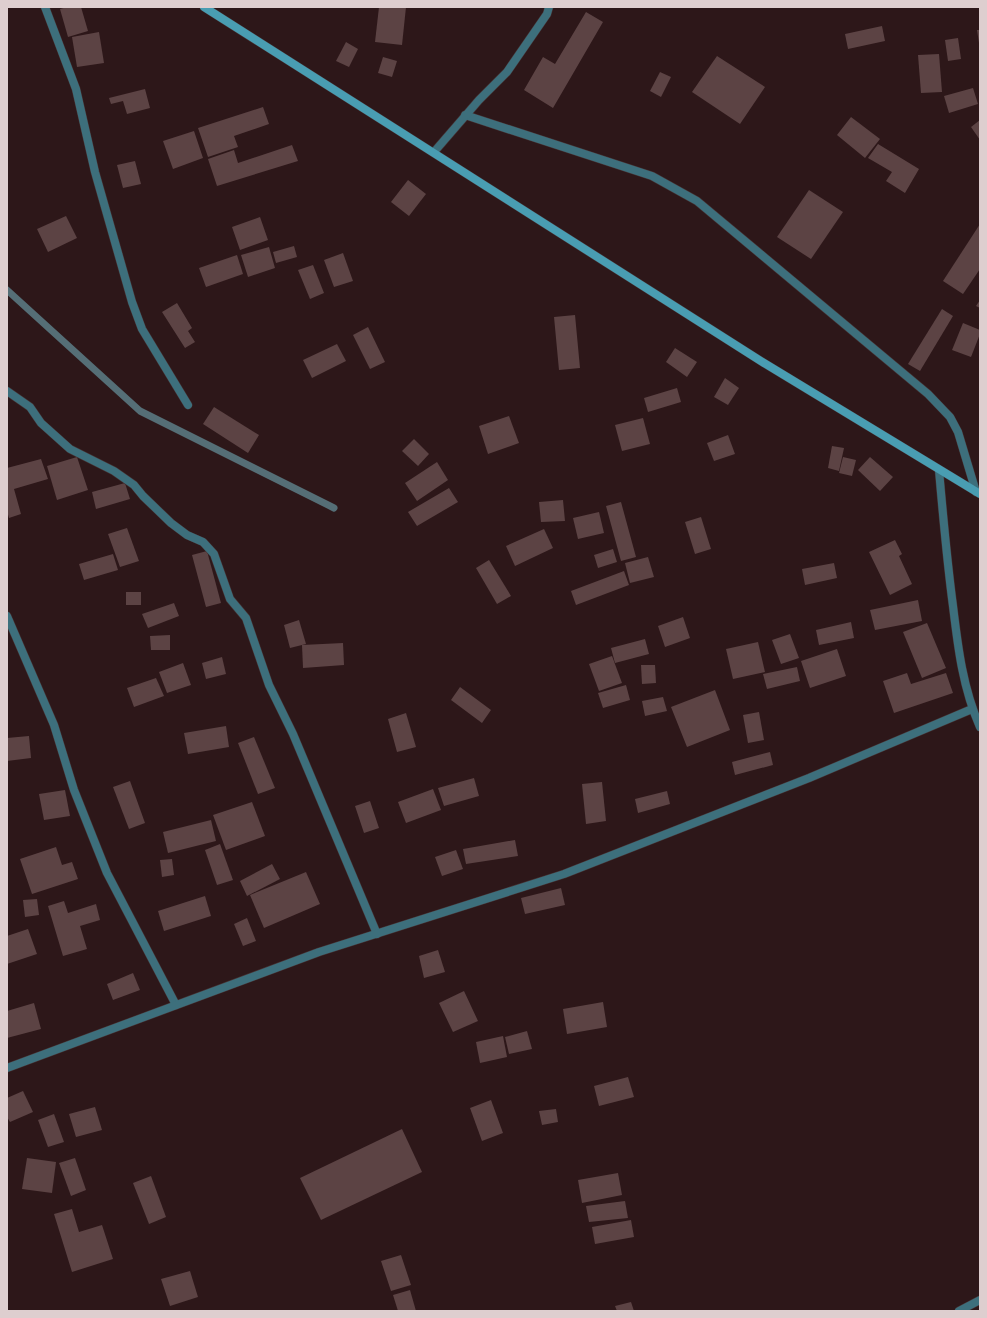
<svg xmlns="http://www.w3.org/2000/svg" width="987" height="1318" viewBox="0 0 987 1318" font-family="'DM Sans',sans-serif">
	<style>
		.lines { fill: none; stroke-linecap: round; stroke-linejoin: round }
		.stream { stroke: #556e76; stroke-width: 7 }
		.building { fill: #5c4344 }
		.street-casing { stroke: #463132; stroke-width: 9 }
		.secondary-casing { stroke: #463132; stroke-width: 9 }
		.street { stroke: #3d6f7c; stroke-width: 8 }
		.secondary { stroke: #499db2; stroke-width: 8 }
	</style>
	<rect width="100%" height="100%" fill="#2d1719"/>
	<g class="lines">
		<path class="stream" d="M7 290 140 411 334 508"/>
	</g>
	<g class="building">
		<path d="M67 7H81L88 31 68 37 60 9Z"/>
		<path d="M379 7H406L402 45 375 42Z"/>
		<path d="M586 12 603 22 553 108 524 90 543 57 555 64Z"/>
		<path d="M882 26 885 41 848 49 845 34Z"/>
		<path d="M977 30H980V43H979Z"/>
		<path d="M99 32 104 63 77 67 72 37Z"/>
		<path d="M958 38 961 59 948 61 945 40Z"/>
		<path d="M346 42 358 49 349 67 336 61Z"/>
		<path d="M939 54 942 92 921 93 918 55Z"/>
		<path d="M717 56 765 87 740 124 692 92Z"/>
		<path d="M383 57 397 61 392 77 378 73Z"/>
		<path d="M660 72 671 77 661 97 650 91Z"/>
		<path d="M973 88 978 104 949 113 944 96Z"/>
		<path d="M145 89 150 108 127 114 123 101 111 104 109 98Z"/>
		<path d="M263 107 269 124 234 136 238 147 208 157 198 128Z"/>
		<path d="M851 117 880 139 865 158 837 135Z"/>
		<path d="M980 120V140L971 127Z"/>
		<path d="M194 131 203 158 173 169 163 141Z"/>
		<path d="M878 144 919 169 905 193 886 181 892 172 868 158Z"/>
		<path d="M292 145 298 161 217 186 208 159 234 150 238 163Z"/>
		<path d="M135 161 141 184 123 188 117 165Z"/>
		<path d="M408 180 426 194 409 216 391 202Z"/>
		<path d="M809 190 843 212 811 259 777 237Z"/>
		<path d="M66 216 77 238 48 252 37 229Z"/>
		<path d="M260 217 268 240 240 250 232 227Z"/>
		<path d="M980 224V269L963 294 943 281Z"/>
		<path d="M294 246 297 257 276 263 273 252Z"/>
		<path d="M269 247 275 268 248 277 241 255Z"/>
		<path d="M343 253 353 281 334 287 324 260Z"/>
		<path d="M237 255 243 274 206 287 199 268Z"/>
		<path d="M313 265 324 293 310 299 298 270Z"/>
		<path d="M980 300V308L976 306Z"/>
		<path d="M177 303 192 328 188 331 195 342 185 348 162 312Z"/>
		<path d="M942 309 953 316 920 371 908 364Z"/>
		<path d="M575 315 580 368 559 370 554 317Z"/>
		<path d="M963 323 980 330V334L971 357 952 350Z"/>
		<path d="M368 327 385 362 370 369 353 335Z"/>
		<path d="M337 344 346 361 312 378 303 360Z"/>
		<path d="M675 348 697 362 687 377 666 362Z"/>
		<path d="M725 378 739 388 728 405 714 397Z"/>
		<path d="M677 388 681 402 648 412 644 398Z"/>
		<path d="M214 407 259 435 248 453 203 424Z"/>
		<path d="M509 416 519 443 488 454 479 426Z"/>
		<path d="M643 418 650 444 622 451 615 425Z"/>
		<path d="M728 435 735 454 714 461 707 443Z"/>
		<path d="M414 439 429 454 418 466 402 451Z"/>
		<path d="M832 446 844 448 839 471 828 468Z"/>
		<path d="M77 457 88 490 57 500 47 466Z"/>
		<path d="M843 457 856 460 852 476 839 473Z"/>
		<path d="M870 457 893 477 880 491 858 470Z"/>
		<path d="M41 459 48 479 14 489 21 514 9 518 7 511V468Z"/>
		<path d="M437 462 448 480 417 501 405 483Z"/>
		<path d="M125 483 130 499 96 509 92 492Z"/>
		<path d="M449 488 458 502 417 526 408 512Z"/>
		<path d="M563 500 565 521 541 522 539 502Z"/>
		<path d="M621 502 636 557 621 561 606 506Z"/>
		<path d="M599 512 604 533 578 539 573 518Z"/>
		<path d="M701 517 711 549 695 554 685 522Z"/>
		<path d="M127 528 139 561 120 567 108 534Z"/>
		<path d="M544 529 553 548 515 566 506 546Z"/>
		<path d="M895 540 902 554 899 556 912 584 890 595 869 552Z"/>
		<path d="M613 549 617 562 598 568 594 555Z"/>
		<path d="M207 551 221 603 206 607 192 555Z"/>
		<path d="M113 554 118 570 84 580 79 564Z"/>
		<path d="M648 557 654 577 630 583 625 563Z"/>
		<path d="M489 560 511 596 497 604 476 568Z"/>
		<path d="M834 563 837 578 805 585 802 569Z"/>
		<path d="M624 571 629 585 576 605 571 591Z"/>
		<rect x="126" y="592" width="15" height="13"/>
		<path d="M918 600 922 621 875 630 870 610Z"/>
		<path d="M174 603 179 616 148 628 142 614Z"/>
		<path d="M683 617 690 638 665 647 658 626Z"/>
		<path d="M299 620 306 644 290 648 284 625Z"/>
		<path d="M851 622 854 638 819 645 816 630Z"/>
		<path d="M927 623 946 668 922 678 903 632Z"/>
		<path d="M790 634 799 658 781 664 772 640Z"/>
		<path d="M170 635V650H151L150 636Z"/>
		<path d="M645 639 649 654 615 663 611 648Z"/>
		<path d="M758 642 765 672 733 679 726 649Z"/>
		<path d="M343 643 344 665 303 668 302 645Z"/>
		<path d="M837 649 846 676 810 688 801 661Z"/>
		<path d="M612 656 622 683 599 691 589 664Z"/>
		<path d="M222 657 226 674 206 679 202 663Z"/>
		<path d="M183 663 191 685 167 693 159 672Z"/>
		<path d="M641 665H655L656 683 642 684Z"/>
		<path d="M797 667 800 681 767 689 763 674Z"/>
		<path d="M907 673 911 684 946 673 953 693 894 713 883 681Z"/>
		<path d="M156 678 164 696 134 707 127 688Z"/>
		<path d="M626 685 630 700 603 708 598 693Z"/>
		<path d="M460 687 491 710 482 723 451 700Z"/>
		<path d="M715 690 730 730 687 747 671 707Z"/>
		<path d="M663 697 667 711 645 716 642 701Z"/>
		<path d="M759 712 764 740 748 743 743 715Z"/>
		<path d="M406 713 416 747 397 752 388 719Z"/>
		<path d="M226 726 229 747 188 754 184 733Z"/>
		<path d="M29 736 31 758 7 761V738Z"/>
		<path d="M254 737 275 788 258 794 238 743Z"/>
		<path d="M770 752 773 765 735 775 732 762Z"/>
		<path d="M474 778 479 796 444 806 438 788Z"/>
		<path d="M130 781 145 823 129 829 113 787Z"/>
		<path d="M602 782 606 821 586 824 582 784Z"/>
		<path d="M433 789 441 810 406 823 398 802Z"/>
		<path d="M65 790 70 816 44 820 39 794Z"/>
		<path d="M667 791 670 804 638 813 635 799Z"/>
		<path d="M370 801 379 828 364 833 355 806Z"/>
		<path d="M252 802 265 836 226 850 213 815Z"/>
		<path d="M211 820 216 841 168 853 163 832Z"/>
		<path d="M515 840 518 856 466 864 463 849Z"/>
		<path d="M220 844 233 880 217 885 205 850Z"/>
		<path d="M56 847 62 865 72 862 78 879 32 894 20 859Z"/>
		<path d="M456 850 463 869 442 876 435 857Z"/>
		<path d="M172 859 174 875 162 877 160 860Z"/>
		<path d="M272 864 280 879 247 896 240 881Z"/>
		<path d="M306 872 320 904 264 928 250 895Z"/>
		<path d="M561 888 565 905 525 914 521 898Z"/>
		<path d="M205 896 211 916 164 931 158 911Z"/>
		<path d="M37 899 39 915 25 917 23 900Z"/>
		<path d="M64 901 68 913 96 904 100 920 80 926 87 949 63 956 48 906Z"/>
		<path d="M247 918 256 941 243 946 234 924Z"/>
		<path d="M28 929 37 954 7 964V936Z"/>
		<path d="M438 950 445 972 424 978 419 956Z"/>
		<path d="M133 973 140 990 113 1000 107 984Z"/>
		<path d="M464 991 478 1021 453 1032 439 1003Z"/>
		<path d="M603 1002 607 1027 567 1034 563 1009Z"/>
		<path d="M34 1003 41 1029 7 1038V1011Z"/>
		<path d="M527 1031 532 1049 509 1054 505 1037Z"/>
		<path d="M503 1036 507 1057 480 1063 476 1042Z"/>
		<path d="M628 1077 634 1097 599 1106 594 1086Z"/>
		<path d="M23 1091 33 1112 10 1122 7 1117V1098Z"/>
		<path d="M491 1100 503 1133 482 1141 470 1108Z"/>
		<path d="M95 1107 102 1130 76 1137 69 1114Z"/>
		<path d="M556 1109 558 1122 542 1125 539 1111Z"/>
		<path d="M54 1114 64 1142 48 1147 38 1120Z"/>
		<path d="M402 1129 422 1172 321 1220 300 1178Z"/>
		<path d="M27 1158 56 1162 52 1193 22 1189Z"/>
		<path d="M75 1158 86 1190 71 1196 59 1163Z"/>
		<path d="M618 1173 622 1195 582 1203 578 1180Z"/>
		<path d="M151 1176 166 1217 149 1224 133 1183Z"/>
		<path d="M625 1201 628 1218 589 1222 586 1206Z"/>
		<path d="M72 1209 79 1232 102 1225 113 1259 72 1272 54 1214Z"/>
		<path d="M631 1220 634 1237 595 1244 592 1227Z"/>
		<path d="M401 1255 411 1285 391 1291 381 1261Z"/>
		<path d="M190 1271 198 1297 170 1306 161 1279Z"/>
		<path d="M410 1290 416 1311H398L393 1295Z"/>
		<path d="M631 1302 634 1311H617L615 1306Z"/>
	</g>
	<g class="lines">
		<g class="street-casing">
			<g id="street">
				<path d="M45 7 76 89 95 172 132 302 142 329 188 405"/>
				<path d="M465 115 652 176 697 201 928 394 950 417 958 432 976 492"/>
				<path d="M434 152 479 100 507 72 547 14 549 7"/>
				<path d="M7 391 30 407 41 423 70 449 114 471 134 485 143 496 171 523 187 535 203 542 214 554 230 599 246 618 269 685 293 734 377 934"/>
				<path d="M939 470C943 516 947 561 953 606 958 648 963 689 980 727"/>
				<path d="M7 616 54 725 74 790 107 873 176 1005"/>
				<path d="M7 1068 319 952 564 874 809 778 972 709"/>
				<path d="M959 1311 980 1300"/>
			</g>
		</g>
		<g class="secondary-casing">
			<path id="secondary" d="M204 7 764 363 980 494"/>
		</g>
		<use href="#street" class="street"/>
		<use href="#secondary" class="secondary"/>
	</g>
	<rect width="987" height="1318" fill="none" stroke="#dececf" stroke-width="16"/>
</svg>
